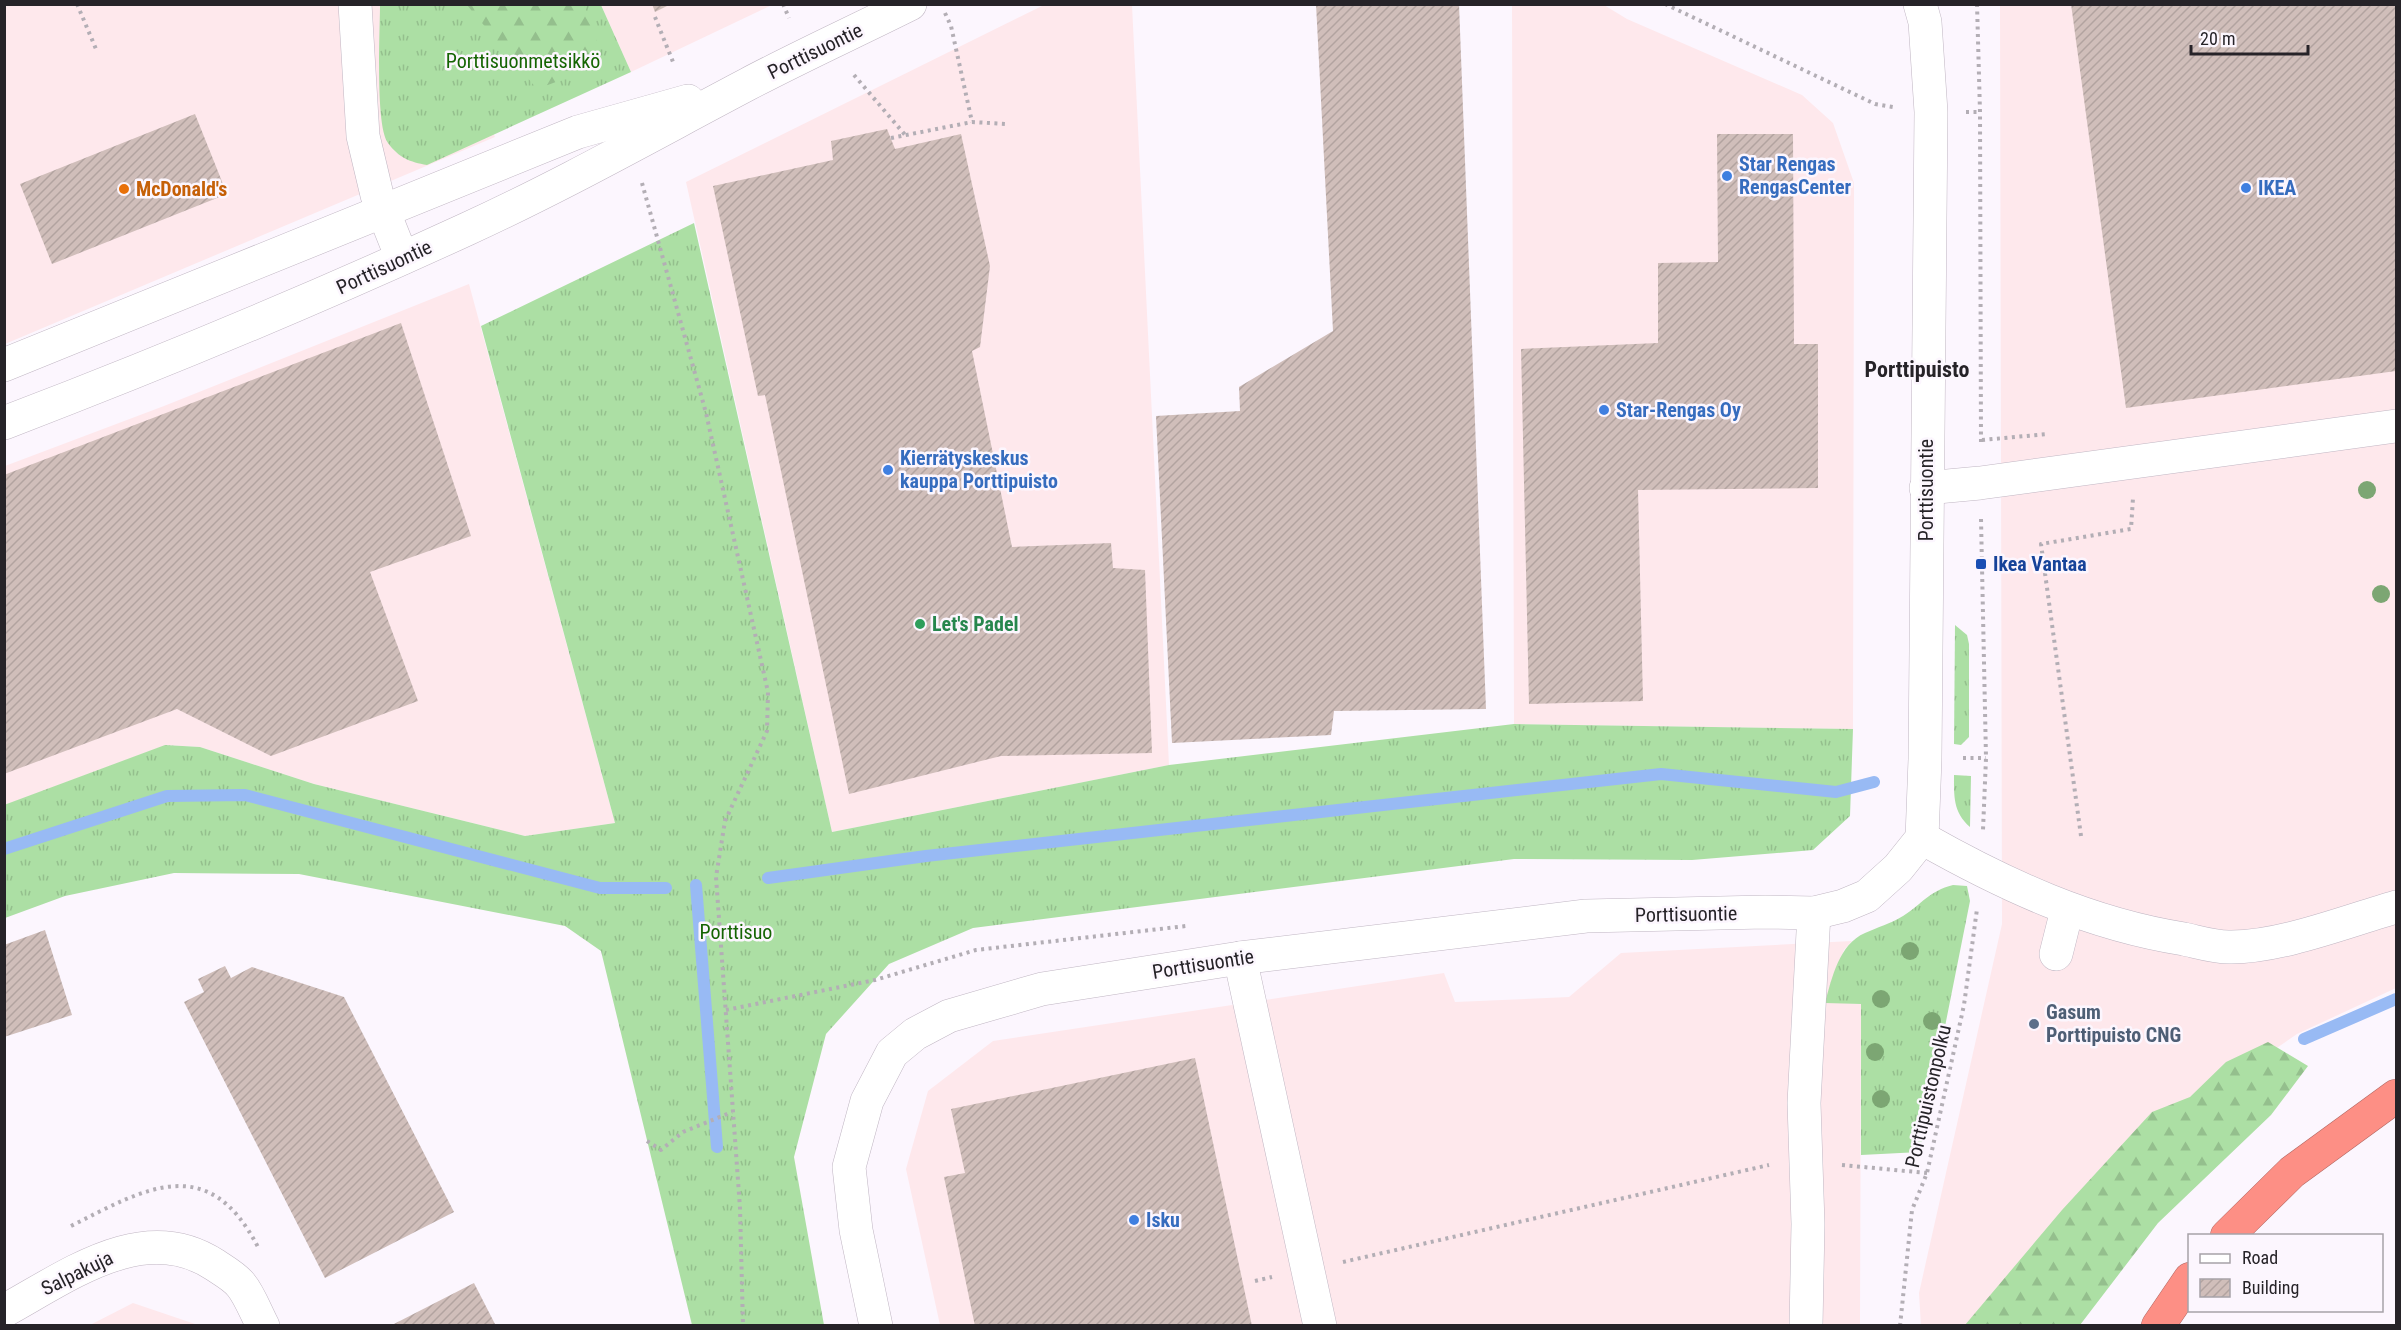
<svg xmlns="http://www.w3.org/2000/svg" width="2401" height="1330" viewBox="0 0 2401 1330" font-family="'Roboto Condensed',sans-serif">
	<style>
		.commercial { fill: #fee8ec }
		.grass { fill: url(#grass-tufts) }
		.forest { fill: url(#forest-firs) }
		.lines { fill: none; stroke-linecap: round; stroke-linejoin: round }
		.stream { stroke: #98baf4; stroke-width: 12 }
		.building { fill: url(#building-hatch) }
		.minor-casing { stroke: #c0b6c3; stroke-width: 34 }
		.highway-casing { stroke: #b26964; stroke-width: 34 }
		.path { stroke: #b3aeb5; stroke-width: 4; stroke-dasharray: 3 4.5; stroke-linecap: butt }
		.minor { stroke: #fff; stroke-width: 33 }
		.highway { stroke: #fd8f85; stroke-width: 33 }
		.tree { fill: #7ca673 }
		.shop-dot { fill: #3f7fe0; stroke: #fcf6fe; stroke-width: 2 }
		.food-dot { fill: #e8710a; stroke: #fcf6fe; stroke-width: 2 }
		.transit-dot { fill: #1a4fb4; stroke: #fcf6fe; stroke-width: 2 }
		.leisure-dot { fill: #2e9e5b; stroke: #fcf6fe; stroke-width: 2 }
		.service-dot { fill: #5c6f8a; stroke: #fcf6fe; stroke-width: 2 }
		.labels { text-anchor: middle; stroke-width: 5; stroke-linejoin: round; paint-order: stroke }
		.street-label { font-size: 20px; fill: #262328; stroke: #fcf6fe }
		.park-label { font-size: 20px; fill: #146402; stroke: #fcf6fe }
		.shop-label { font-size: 20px; font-weight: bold; fill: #366cbe; stroke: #fcf6fe; text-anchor: start }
		.food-label { font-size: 20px; font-weight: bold; fill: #c56008; stroke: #fcf6fe; text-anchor: start }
		.transit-label { font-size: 20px; font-weight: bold; fill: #164399; stroke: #fcf6fe; text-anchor: start }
		.leisure-label { font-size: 20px; font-weight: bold; fill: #27864d; stroke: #fcf6fe; text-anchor: start }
		.service-label { font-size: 20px; font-weight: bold; fill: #4e5e75; stroke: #fcf6fe; text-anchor: start }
		.quarter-label { font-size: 22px; font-weight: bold; fill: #262328; stroke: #fcf6fe }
	</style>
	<defs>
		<pattern id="grass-tufts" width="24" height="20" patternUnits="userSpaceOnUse" patternTransform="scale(1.5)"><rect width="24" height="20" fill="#acdfa4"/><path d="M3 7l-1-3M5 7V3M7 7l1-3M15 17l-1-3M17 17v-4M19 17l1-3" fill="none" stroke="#94bf8d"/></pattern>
		<pattern id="forest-firs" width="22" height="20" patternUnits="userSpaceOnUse" patternTransform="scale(1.5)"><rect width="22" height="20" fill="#acdfa4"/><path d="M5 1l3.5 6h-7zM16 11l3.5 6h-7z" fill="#94bf8d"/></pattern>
		<pattern id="building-hatch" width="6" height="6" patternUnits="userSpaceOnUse" patternTransform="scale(1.5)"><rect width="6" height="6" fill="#d0beba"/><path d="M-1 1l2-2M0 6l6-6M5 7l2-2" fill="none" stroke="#b2a3a0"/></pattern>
	</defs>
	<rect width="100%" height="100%" fill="#fcf6fe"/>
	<g class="commercial">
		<path d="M5 5H435L495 137 5 344Z"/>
		<path d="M601 5H772L631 72Z"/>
		<path d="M1044 5H1132L1169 765 832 832 686 182Z"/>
		<path d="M1512 5H1604L1627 19 1802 95 1833 123 1854 183 1853 729 1514 724Z"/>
		<path d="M2000 5H2396V988L2297 1034 2143 1140 2006 1325 1921 1326 1919 1293 2002 924Z"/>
		<path d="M469 284 615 823 525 836 314 784 200 747 166 745 5 805V466L164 406Z"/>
		<path d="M1852 941 1844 950 1826 1002 1861 1004 1860 1325H940L906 1169 928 1091 993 1041 1444 973 1455 1002 1569 997 1621 953Z"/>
		<path d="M133 1303 198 1325H90Z"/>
	</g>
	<g class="grass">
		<path d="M380 5H601L631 72 427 165C410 162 399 158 388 143 375 126 380 30 380 5Z"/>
		<path d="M694 223 832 832 1169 765 1514 724 1853 729 1850 816 1813 850 1692 860 1514 859 973 928 889 964 826 1034 794 1157 824 1325H692L601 951 565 926 299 874 174 873 65 896 5 918 4 805 165 745 200 747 314 784 525 836 615 823 481 326Z"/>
		<path d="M1955 625 1967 635 1969 644V737L1961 745 1954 744Z"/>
		<path d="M1954 775 1971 776 1970 827C1953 812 1954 796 1954 775Z"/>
		<path d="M1953 885 1967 886 1970 901 1920 1152 1861 1155V1004L1825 1003C1832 978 1839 944 1865 933 1878 927 1890 924 1903 916 1922 904 1929 891 1953 885Z"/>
	</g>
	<g class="forest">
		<path d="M467 5H584L597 42 580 73 537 89Z"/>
		<path d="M2268 1042 2308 1066 2271 1115 2158 1223 2080 1325H1965L2062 1210 2152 1112 2190 1097 2226 1062Z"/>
	</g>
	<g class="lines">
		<g class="stream">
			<path d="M4 849 167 796 245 795 600 888H666"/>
			<path d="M768 878 926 856 1661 774 1836 792 1874 782"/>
			<path d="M696 885 717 1147"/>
			<path d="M2304 1039 2396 999"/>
		</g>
	</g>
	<g class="building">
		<path d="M652 4H671L655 12Z"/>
		<path d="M1316 4H1459L1486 709 1334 711 1331 735 1172 743 1156 416 1240 411 1239 387 1333 331Z"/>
		<path d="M2071 4H2396V371L2126 408Z"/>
		<path d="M195 114 227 194 52 264 20 184Z"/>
		<path d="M887 129 895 149 961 134 990 266 980 347 972 351 1012 547 1111 543 1113 568 1145 570 1152 753 1001 756 849 794 765 395 758 396 713 186 833 160 831 141Z"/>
		<path d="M1717 134H1793L1794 344H1818V488L1638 490 1643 701 1529 704 1521 349 1658 343V263L1718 262Z"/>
		<path d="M401 323 471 536 370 572 418 701 271 756 177 709 4 774V475Z"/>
		<path d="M45 930 72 1015 4 1037V945Z"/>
		<path d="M225 966 231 978 252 967 344 997 454 1212 325 1278 184 1002 204 992 198 979Z"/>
		<path d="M1195 1058 1252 1326H975L944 1177 965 1173 951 1109Z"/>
		<path d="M474 1283 496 1326H390Z"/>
	</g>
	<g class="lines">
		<g class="minor-casing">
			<g id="minor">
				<path d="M355 4 363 136 377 195 402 258"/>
				<path d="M4 365 578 132 688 101"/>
				<path d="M4 423C161 363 315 299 467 229 563 185 655 133 748 84 801 56 856 31 910 4"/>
				<path d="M1926 488 1980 483 2396 426"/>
				<path d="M1922 838C2005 885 2089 924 2184 939 2198 942 2214 947 2229 947 2279 948 2347 921 2396 907"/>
				<path d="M2056 954 2067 910"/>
				<path d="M1240 958 1320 1326"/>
				<path d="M4 1311C68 1276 144 1218 215 1265 224 1271 235 1277 241 1285 250 1296 256 1313 263 1326"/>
				<path d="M876 1326 856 1230 849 1167 867 1101 892 1053 915 1034 949 1016 1042 989 1240 958 1586 916 1765 912 1814 913 1843 906 1867 896 1898 868 1922 838 1925 759 1931 112 1925 22 1920 4"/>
				<path d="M1806 1326 1808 1224 1804 1103 1814 913"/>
			</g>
		</g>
		<g class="highway-casing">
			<g id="highway">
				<path d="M2227 1236 2292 1172 2396 1096"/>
				<path d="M2158 1326 2190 1279"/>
			</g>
		</g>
		<g class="path">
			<path d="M77 4 96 49"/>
			<path d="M783 4 789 18"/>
			<path d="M1665 4 1875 104 1893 107"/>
			<path d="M1977 4 1980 112 1981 446"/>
			<path d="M945 13 951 26 972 122"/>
			<path d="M655 17 673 62"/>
			<path d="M854 75 906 136"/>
			<path d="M1966 112H1980"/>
			<path d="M891 138 972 122 1006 124"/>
			<path d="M642 183 706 413 768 692 767 731 725 821 716 877 740 1208 743 1326"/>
			<path d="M1982 440 2048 434"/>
			<path d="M1981 519 1986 758 1983 830"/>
			<path d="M1963 758H1986"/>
			<path d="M2081 836 2041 544 2131 529 2133 498"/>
			<path d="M726 1010 875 980 976 950 1186 926"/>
			<path d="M647 1141 661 1150 683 1132 732 1112"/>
			<path d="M1842 1165 1927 1173"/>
			<path d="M71 1226C146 1188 208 1151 258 1247"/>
			<path d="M1343 1262 1769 1165"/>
			<path d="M1255 1281 1272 1277"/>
			<path d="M1900 1326 1912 1210 1927 1173 1964 1005 1977 909"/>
		</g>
		<use href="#minor" class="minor"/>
		<use href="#highway" class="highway"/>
	</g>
	<g class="tree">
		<circle cx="2367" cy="490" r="9"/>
		<circle cx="2381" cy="594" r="9"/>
		<circle cx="1910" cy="951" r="9"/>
		<circle cx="1881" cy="999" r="9"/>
		<circle cx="1932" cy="1021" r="9"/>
		<circle cx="1875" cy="1052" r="9"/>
		<circle cx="1881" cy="1099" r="9"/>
	</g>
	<g class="shop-dot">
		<circle cx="1727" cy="176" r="6"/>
		<circle cx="2246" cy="188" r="6"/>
		<circle cx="1604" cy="410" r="6"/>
		<circle cx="888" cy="470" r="6"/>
		<circle cx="1134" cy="1220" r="6"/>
	</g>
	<circle class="food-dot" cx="124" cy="189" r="6"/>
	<rect class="transit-dot" x="1975" y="558" width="12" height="12" rx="3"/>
	<circle class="leisure-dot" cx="920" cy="624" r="6"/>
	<circle class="service-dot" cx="2034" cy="1024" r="6"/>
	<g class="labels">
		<g class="street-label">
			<text transform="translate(815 51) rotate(-26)" y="7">Porttisuontie</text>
			<text transform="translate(384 267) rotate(-25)" y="7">Porttisuontie</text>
			<text transform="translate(1926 490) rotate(-90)" y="7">Porttisuontie</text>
			<text transform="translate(1686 914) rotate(-1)" y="7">Porttisuontie</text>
			<text transform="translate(1203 964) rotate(-9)" y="7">Porttisuontie</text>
			<text transform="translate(1928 1096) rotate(-77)" y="7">Porttipuistonpolku</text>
			<text transform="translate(77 1273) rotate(-26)" y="7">Salpakuja</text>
		</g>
		<g class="park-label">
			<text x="523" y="68">Porttisuonmetsikkö</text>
			<text x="736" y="939">Porttisuo</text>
		</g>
		<g class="shop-label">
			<text x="1739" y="171">Star Rengas<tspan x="1739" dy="23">RengasCenter</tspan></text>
			<text x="2258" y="195">IKEA</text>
			<text x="1616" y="417">Star-Rengas Oy</text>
			<text x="900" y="465">Kierrätyskeskus<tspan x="900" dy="23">kauppa Porttipuisto</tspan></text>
			<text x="1146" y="1227">Isku</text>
		</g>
		<g class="food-label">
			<text x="136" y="196">McDonald's</text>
		</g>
		<g class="transit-label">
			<text x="1993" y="571">Ikea Vantaa</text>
		</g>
		<g class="leisure-label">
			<text x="932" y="631">Let's Padel</text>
		</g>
		<g class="service-label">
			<text x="2046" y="1019">Gasum<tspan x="2046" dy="23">Porttipuisto CNG</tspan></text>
		</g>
		<g class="quarter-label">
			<text x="1917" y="377">Porttipuisto</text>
		</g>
	</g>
	<rect width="2401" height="1330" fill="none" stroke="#262328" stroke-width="12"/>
	<rect x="2188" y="1234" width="195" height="78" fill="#fcf6fe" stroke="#a6a2a8" stroke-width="1.5"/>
	<rect x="2200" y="1254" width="30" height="9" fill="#ffffff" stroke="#a6a2a8" stroke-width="1.5"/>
	<text x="2242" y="1264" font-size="18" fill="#262328">Road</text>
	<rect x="2200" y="1279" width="30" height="18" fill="url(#building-hatch)" stroke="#a6a2a8" stroke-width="1.5"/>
	<text x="2242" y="1294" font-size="18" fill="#262328">Building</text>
	<path d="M2191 45v9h117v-9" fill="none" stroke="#262328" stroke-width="3"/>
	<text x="2200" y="45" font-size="18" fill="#262328" stroke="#fcf6fe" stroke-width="4.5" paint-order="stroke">20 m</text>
</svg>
